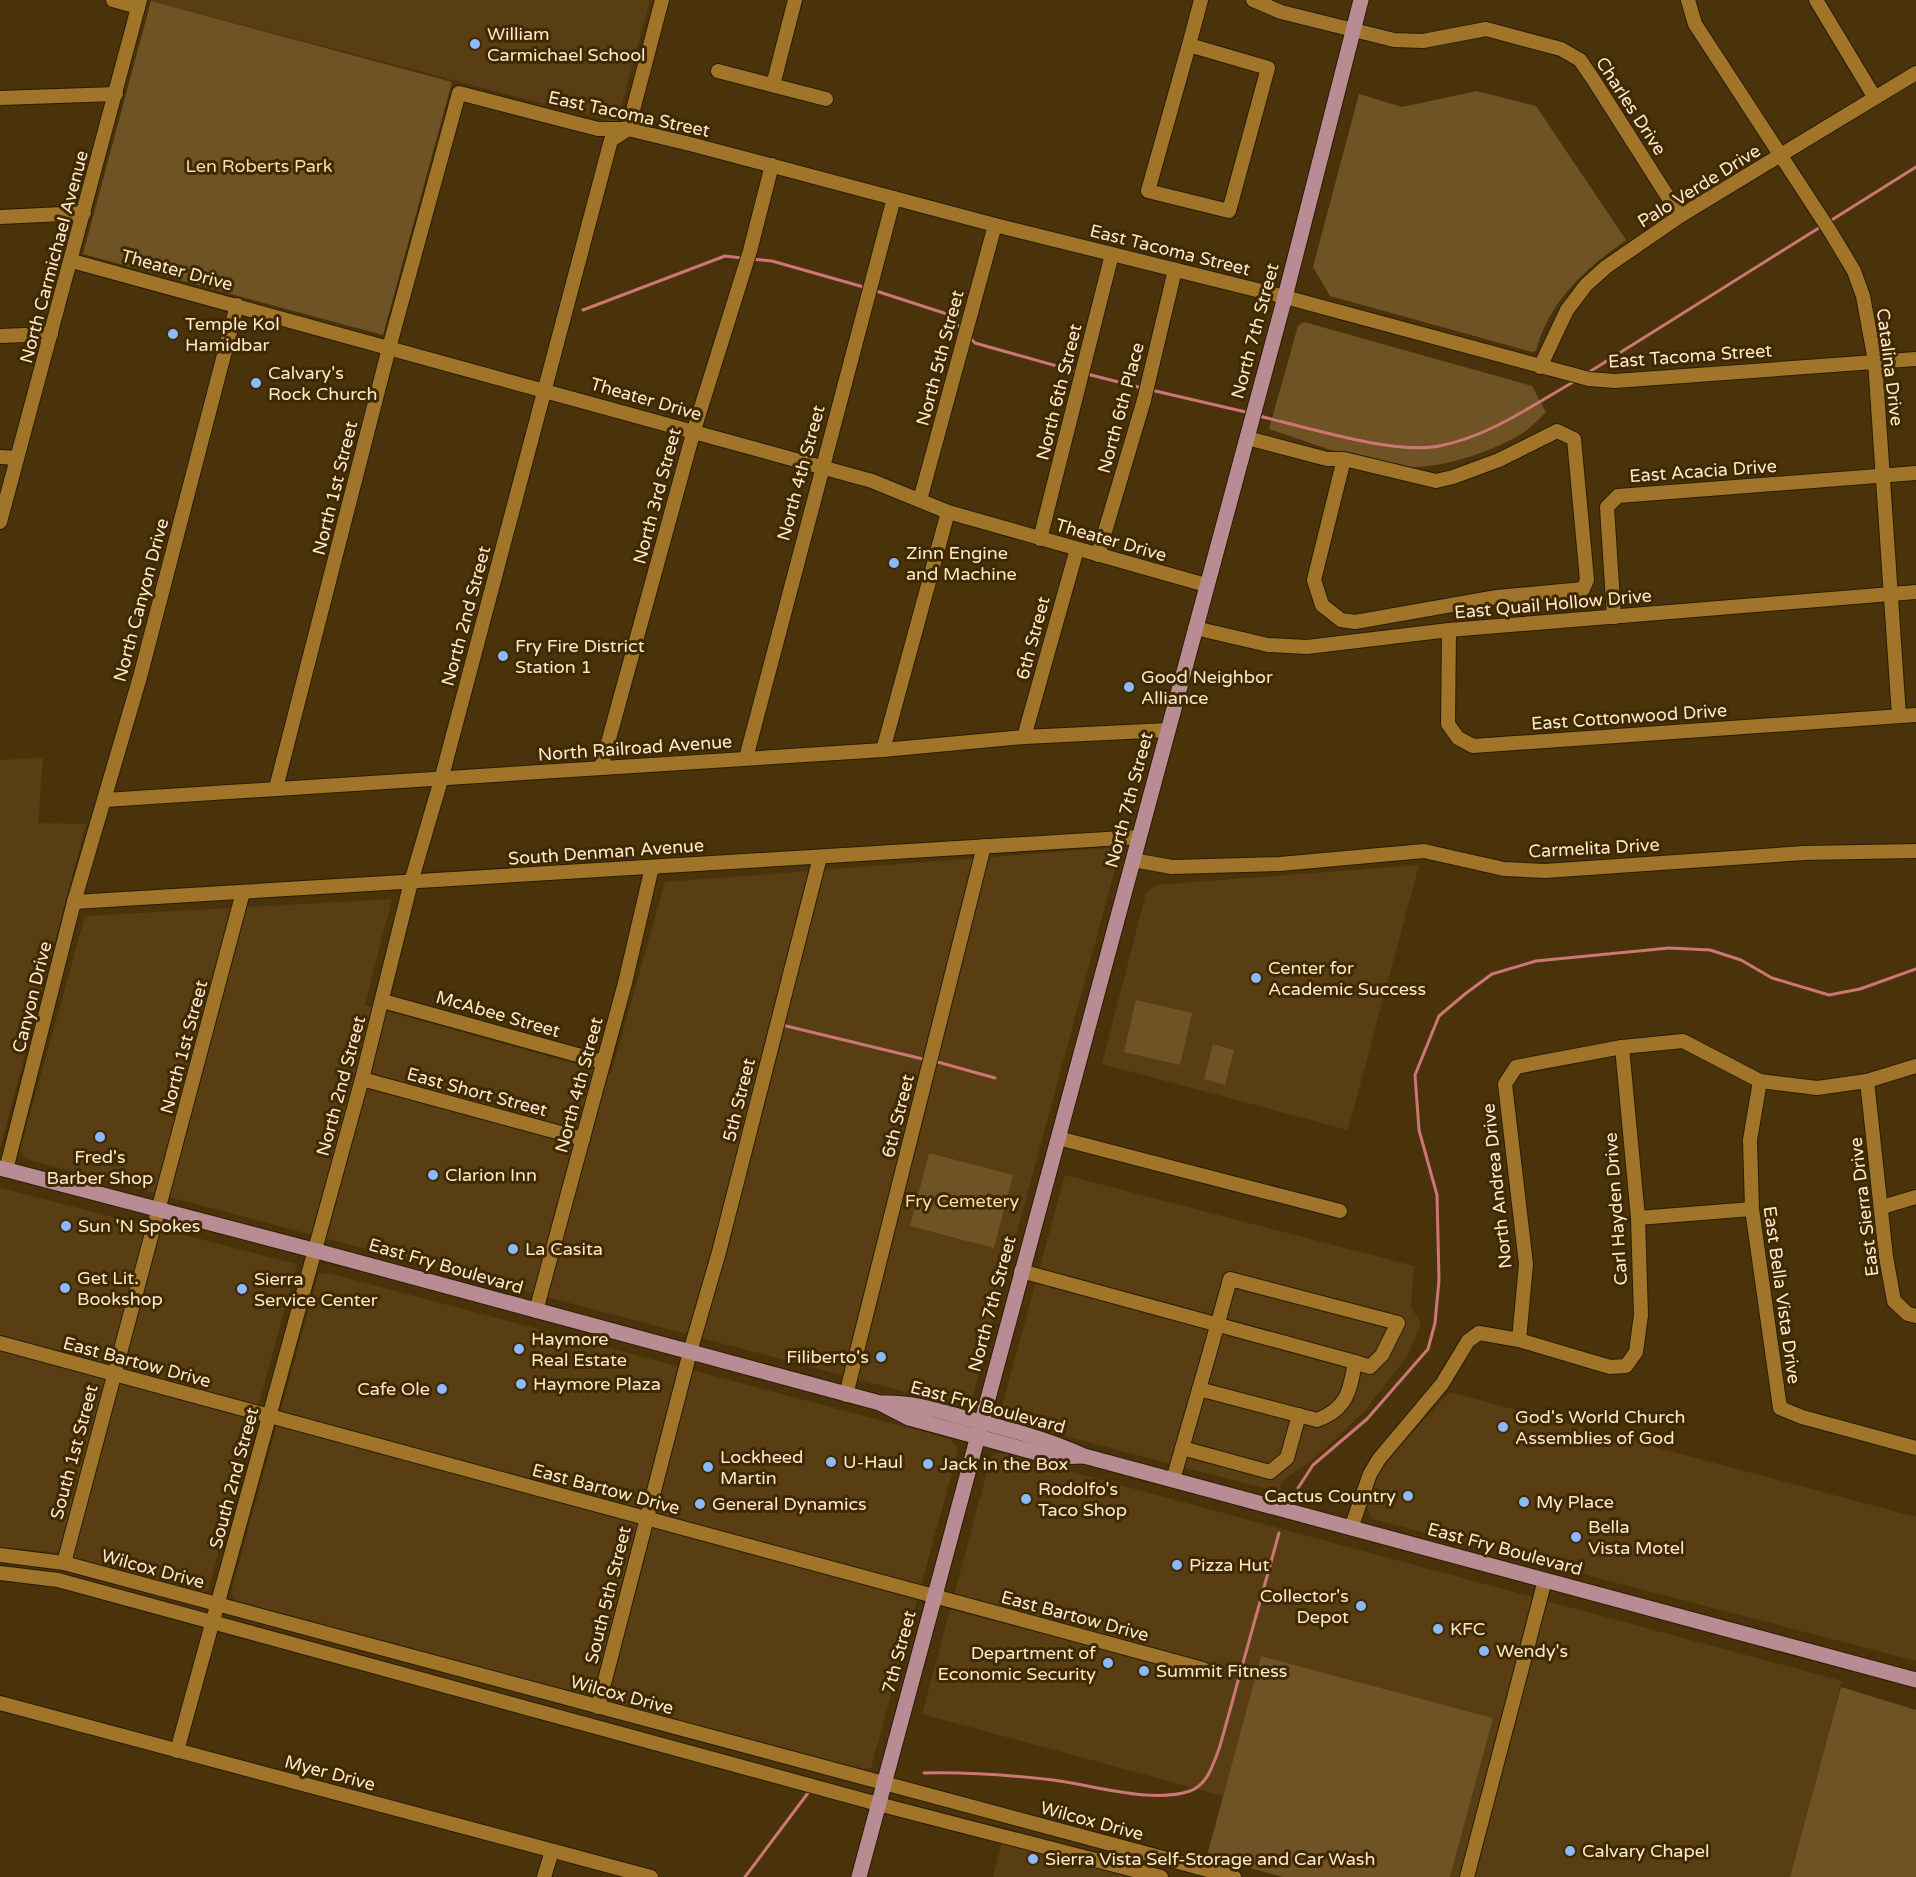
<svg xmlns="http://www.w3.org/2000/svg" width="1916" height="1877" viewBox="0 0 1916 1877" font-family="'Varela Round',sans-serif">
	<style>
		.built { fill: #583e12 }
		.green { fill: #6f5324 }
		.lines { fill: none; stroke-linecap: round; stroke-linejoin: round }
		.stream { stroke: #cc7676; stroke-width: 3 }
		.minor-casing { stroke: #2a1c05; stroke-width: 16 }
		.major-casing { stroke: #2a1c05; stroke-width: 17 }
		.minor { stroke: #a07529; stroke-width: 14 }
		.major { stroke: #b98c93; stroke-width: 15 }
		.poi-dot { fill: #8bbafc; stroke: #3f2900; stroke-width: 2 }
		.labels { text-anchor: middle; stroke-width: 6; stroke-linejoin: round; paint-order: stroke }
		.poi-label { font-size: 18px; fill: #fce9cd; stroke: #3f2900; text-anchor: start }
		.street-label { font-size: 18px; fill: #fce9cd; stroke: #3f2900 }
		.park-label { font-size: 18px; fill: #fbdbab; stroke: #3f2900 }
	</style>
	<rect width="100%" height="100%" fill="#4a330a"/>
	<g class="built">
		<path d="M650 0 617 123 151 1 152 0Z"/>
		<path d="M43 758 38 823 86 824 0 1149V760Z"/>
		<path d="M1121 847 971 1403 962 1407 26 1159 20 1150 85 916 392 899 365 1005 611 1074 665 882Z"/>
		<path d="M1419 865 1348 1130 1102 1064 1146 893 1155 885Z"/>
		<path d="M1065 1175 1414 1266 1411 1307 1421 1323 1408 1355 1365 1411 1314 1459 1282 1481 1279 1492 1006 1421 1001 1410Z"/>
		<path d="M0 1188 297 1264 208 1591 203 1592 52 1552 0 1547Z"/>
		<path d="M328 1273 950 1439 955 1444 958 1451 871 1768 862 1769 236 1601 231 1592 318 1275Z"/>
		<path d="M1449 1392 1916 1517V1661L1372 1519 1365 1504 1379 1470Z"/>
		<path d="M996 1453 1006 1454 1842 1681 1790 1877H1450L1492 1718 1261 1656 1223 1796 922 1714 991 1457Z"/>
		<path d="M1002 1841 1135 1877H993Z"/>
	</g>
	<g class="green">
		<path d="M151 1 452 82 383 335 83 254Z"/>
		<path d="M1477 91 1536 106 1626 240C1585 269 1549 301 1536 351L1532 352 1330 296 1313 267 1359 94 1402 107Z"/>
		<path d="M1304 322 1532 386 1546 412C1540 418 1533 425 1526 431 1496 451 1438 470 1403 467 1358 462 1312 443 1269 429L1298 326Z"/>
		<path d="M1136 1000 1192 1013 1180 1065 1124 1052Z"/>
		<path d="M1213 1044 1234 1050 1225 1085 1204 1079Z"/>
		<path d="M929 1153 1013 1175 994 1248 910 1226Z"/>
		<path d="M1261 1656 1493 1718 1450 1877H1283L1207 1856Z"/>
		<path d="M1841 1687 1916 1710V1877H1790Z"/>
	</g>
	<g class="lines">
		<g class="stream">
			<path d="M1830 221 1916 167"/>
			<path d="M752 259 772 261 867 288"/>
			<path d="M873 290 944 313 962 329"/>
			<path d="M583 310 725 256 742 258"/>
			<path d="M968 336 975 343 1078 372"/>
			<path d="M1087 374 1142 388"/>
			<path d="M1586 374 1822 226"/>
			<path d="M1151 390 1250 413"/>
			<path d="M1259 416C1306 427 1394 455 1439 446 1488 437 1533 405 1575 381"/>
			<path d="M782 1025 927 1060"/>
			<path d="M934 1061 995 1078"/>
			<path d="M1298 1488 1313 1465 1367 1419 1428 1349 1435 1323 1439 1280 1437 1195 1419 1130 1415 1075 1439 1016 1465 994 1492 974 1536 961 1669 948 1710 950 1741 960 1772 978 1829 995 1860 989 1916 969"/>
			<path d="M924 1773C966 1772 1010 1775 1053 1780 1093 1785 1151 1804 1190 1791 1208 1785 1214 1762 1220 1746L1279 1533"/>
			<path d="M745 1877 808 1793"/>
		</g>
		<g class="minor-casing">
			<g id="minor">
				<path d="M113 0 138 7"/>
				<path d="M1253 0 1281 12 1394 40 1423 41 1486 29 1561 49 1580 60 1593 79 1680 216"/>
				<path d="M1688 0 1695 24 1830 231 1854 271 1863 296 1875 361 1899 716"/>
				<path d="M1816 0 1875 98"/>
				<path d="M1189 45 1268 68 1229 211 1148 191Z"/>
				<path d="M1189 45 1201 0"/>
				<path d="M718 71 826 99"/>
				<path d="M773 85 795 0"/>
				<path d="M0 98 116 94"/>
				<path d="M0 217 84 213"/>
				<path d="M72 261 872 481 948 512 1206 585"/>
				<path d="M0 336 51 334"/>
				<path d="M1540 367 1567 310 1586 285 1606 267 1680 216 1916 73"/>
				<path d="M1247 438 1327 459H1344L1436 481 1453 477 1499 460 1557 431 1574 439 1587 580 1583 589 1497 597 1355 622 1341 620 1322 605 1314 580 1344 459"/>
				<path d="M0 457 17 458"/>
				<path d="M920 500 995 225"/>
				<path d="M0 522 140 0"/>
				<path d="M1040 539 1112 254"/>
				<path d="M1098 555 1144 400 1175 270"/>
				<path d="M1614 617 1607 507 1618 496 1916 473"/>
				<path d="M1195 628 1268 645 1307 647 1449 630 1916 592"/>
				<path d="M1449 630 1448 724 1458 738 1473 746 1916 715"/>
				<path d="M1024 737 1077 549"/>
				<path d="M883 750 948 512"/>
				<path d="M746 758 894 198"/>
				<path d="M601 768 694 430 750 251 772 165"/>
				<path d="M276 788 389 348 459 93 598 129H628L694 145 995 225 1285 297 1589 379 1615 381 1916 359"/>
				<path d="M105 800 883 750 1024 737 1168 730"/>
				<path d="M1133 860 1172 867 1280 864 1424 851 1504 869 1545 871 1804 853 1916 851"/>
				<path d="M74 902 1139 837"/>
				<path d="M383 1001 603 1062"/>
				<path d="M362 1079 583 1139"/>
				<path d="M1760 1081 1750 1140 1752 1209 1780 1408 1802 1417 1916 1448"/>
				<path d="M1867 1081 1886 1257 1894 1301 1908 1314 1916 1316"/>
				<path d="M1058 1138 1340 1211"/>
				<path d="M6 1170 74 902 140 677 237 305"/>
				<path d="M1882 1207 1916 1197"/>
				<path d="M1638 1218 1752 1209"/>
				<path d="M1021 1271 1355 1362 1370 1367 1382 1355 1398 1323 1230 1279C1212 1346 1192 1413 1173 1480"/>
				<path d="M536 1311 625 983 652 867"/>
				<path d="M1519 1340 1526 1264 1505 1084 1516 1067 1622 1047 1683 1041 1760 1081 1817 1088 1867 1081 1916 1066"/>
				<path d="M0 1343 1203 1669"/>
				<path d="M1199 1389 1317 1420C1347 1409 1350 1391 1355 1362"/>
				<path d="M846 1395 984 846"/>
				<path d="M1182 1448 1270 1472 1287 1458 1299 1415"/>
				<path d="M1351 1528 1370 1474 1379 1459 1442 1384 1468 1341 1479 1333 1519 1340 1610 1367 1626 1366 1636 1352 1641 1315 1638 1218 1622 1047"/>
				<path d="M0 1555 64 1563 1234 1877"/>
				<path d="M64 1563 243 892"/>
				<path d="M0 1573 58 1580 878 1804 1161 1877"/>
				<path d="M0 1703 651 1877"/>
				<path d="M598 1707 690 1352 719 1252 820 857"/>
				<path d="M177 1751 362 1079 411 882 441 780 611 140 628 129 662 0"/>
				<path d="M544 1877 552 1851"/>
				<path d="M1467 1877 1545 1580"/>
			</g>
		</g>
		<g class="major-casing">
			<g id="major">
				<path d="M0 1168 313 1250 880 1403 909 1418 1052 1457 1084 1456"/>
				<path d="M883 1403C913 1402 940 1411 969 1419 1008 1429 1047 1439 1084 1456L1916 1680"/>
				<path d="M859 1877 1285 297 1361 0"/>
			</g>
		</g>
		<use href="#minor" class="minor"/>
		<use href="#major" class="major"/>
	</g>
	<g class="poi-dot">
		<circle cx="475" cy="44" r="6"/>
		<circle cx="173" cy="334" r="6"/>
		<circle cx="256" cy="383" r="6"/>
		<circle cx="894" cy="563" r="6"/>
		<circle cx="503" cy="656" r="6"/>
		<circle cx="1129" cy="687" r="6"/>
		<circle cx="1256" cy="978" r="6"/>
		<circle cx="100" cy="1137" r="6"/>
		<circle cx="433" cy="1175" r="6"/>
		<circle cx="66" cy="1226" r="6"/>
		<circle cx="513" cy="1249" r="6"/>
		<circle cx="65" cy="1288" r="6"/>
		<circle cx="242" cy="1289" r="6"/>
		<circle cx="519" cy="1349" r="6"/>
		<circle cx="881" cy="1357" r="6"/>
		<circle cx="521" cy="1384" r="6"/>
		<circle cx="442" cy="1389" r="6"/>
		<circle cx="1503" cy="1427" r="6"/>
		<circle cx="831" cy="1462" r="6"/>
		<circle cx="928" cy="1464" r="6"/>
		<circle cx="708" cy="1467" r="6"/>
		<circle cx="1408" cy="1496" r="6"/>
		<circle cx="1026" cy="1499" r="6"/>
		<circle cx="1524" cy="1502" r="6"/>
		<circle cx="700" cy="1504" r="6"/>
		<circle cx="1576" cy="1537" r="6"/>
		<circle cx="1177" cy="1565" r="6"/>
		<circle cx="1361" cy="1606" r="6"/>
		<circle cx="1438" cy="1629" r="6"/>
		<circle cx="1484" cy="1651" r="6"/>
		<circle cx="1108" cy="1663" r="6"/>
		<circle cx="1144" cy="1671" r="6"/>
		<circle cx="1570" cy="1851" r="6"/>
		<circle cx="1033" cy="1859" r="6"/>
	</g>
	<g class="labels">
		<g class="poi-label">
			<text x="487" y="40">William<tspan x="487" dy="21">Carmichael School</tspan></text>
			<text x="185" y="330">Temple Kol<tspan x="185" dy="21">Hamidbar</tspan></text>
			<text x="268" y="379">Calvary's<tspan x="268" dy="21">Rock Church</tspan></text>
			<text x="906" y="559">Zinn Engine<tspan x="906" dy="21">and Machine</tspan></text>
			<text x="515" y="652">Fry Fire District<tspan x="515" dy="21">Station 1</tspan></text>
			<text x="1141" y="683">Good Neighbor<tspan x="1141" dy="21">Alliance</tspan></text>
			<text x="1268" y="974">Center for<tspan x="1268" dy="21">Academic Success</tspan></text>
			<text x="100" y="1163" text-anchor="middle">Fred's<tspan x="100" dy="21">Barber Shop</tspan></text>
			<text x="445" y="1181">Clarion Inn</text>
			<text x="78" y="1232">Sun 'N Spokes</text>
			<text x="525" y="1255">La Casita</text>
			<text x="77" y="1284">Get Lit.<tspan x="77" dy="21">Bookshop</tspan></text>
			<text x="254" y="1285">Sierra<tspan x="254" dy="21">Service Center</tspan></text>
			<text x="531" y="1345">Haymore<tspan x="531" dy="21">Real Estate</tspan></text>
			<text x="869" y="1363" text-anchor="end">Filiberto's</text>
			<text x="533" y="1390">Haymore Plaza</text>
			<text x="430" y="1395" text-anchor="end">Cafe Ole</text>
			<text x="1515" y="1423">God's World Church<tspan x="1515" dy="21">Assemblies of God</tspan></text>
			<text x="720" y="1463">Lockheed<tspan x="720" dy="21">Martin</tspan></text>
			<text x="843" y="1468">U-Haul</text>
			<text x="940" y="1470">Jack in the Box</text>
			<text x="1038" y="1495">Rodolfo's<tspan x="1038" dy="21">Taco Shop</tspan></text>
			<text x="1396" y="1502" text-anchor="end">Cactus Country</text>
			<text x="1536" y="1508">My Place</text>
			<text x="712" y="1510">General Dynamics</text>
			<text x="1588" y="1533">Bella<tspan x="1588" dy="21">Vista Motel</tspan></text>
			<text x="1189" y="1571">Pizza Hut</text>
			<text x="1349" y="1602" text-anchor="end">Collector's<tspan x="1349" dy="21">Depot</tspan></text>
			<text x="1450" y="1635">KFC</text>
			<text x="1496" y="1657">Wendy's</text>
			<text x="1096" y="1659" text-anchor="end">Department of<tspan x="1096" dy="21">Economic Security</tspan></text>
			<text x="1156" y="1677">Summit Fitness</text>
			<text x="1582" y="1857">Calvary Chapel</text>
			<text x="1045" y="1865">Sierra Vista Self-Storage and Car Wash</text>
		</g>
		<g class="street-label">
			<text transform="translate(1631 106) rotate(57)" y="6">Charles Drive</text>
			<text transform="translate(629 114) rotate(12)" y="6">East Tacoma Street</text>
			<text transform="translate(1699 186) rotate(-32)" y="6">Palo Verde Drive</text>
			<text transform="translate(1170 250) rotate(14)" y="6">East Tacoma Street</text>
			<text transform="translate(54 257) rotate(-75)" y="6">North Carmichael Avenue</text>
			<text transform="translate(177 270) rotate(15)" y="6">Theater Drive</text>
			<text transform="translate(1255 331) rotate(-75)" y="6">North 7th Street</text>
			<text transform="translate(1690 356) rotate(-4)" y="6">East Tacoma Street</text>
			<text transform="translate(940 358) rotate(-75)" y="6">North 5th Street</text>
			<text transform="translate(1890 367) rotate(83)" y="6">Catalina Drive</text>
			<text transform="translate(1059 392) rotate(-76)" y="6">North 6th Street</text>
			<text transform="translate(646 399) rotate(16)" y="6">Theater Drive</text>
			<text transform="translate(1121 408) rotate(-75)" y="6">North 6th Place</text>
			<text transform="translate(1703 471) rotate(-4)" y="6">East Acacia Drive</text>
			<text transform="translate(801 473) rotate(-75)" y="6">North 4th Street</text>
			<text transform="translate(335 488) rotate(-76)" y="6">North 1st Street</text>
			<text transform="translate(657 496) rotate(-75)" y="6">North 3rd Street</text>
			<text transform="translate(1111 540) rotate(16)" y="6">Theater Drive</text>
			<text transform="translate(141 600) rotate(-75)" y="6">North Canyon Drive</text>
			<text transform="translate(1553 604) rotate(-5)" y="6">East Quail Hollow Drive</text>
			<text transform="translate(466 616) rotate(-75)" y="6">North 2nd Street</text>
			<text transform="translate(1033 638) rotate(-75)" y="6">6th Street</text>
			<text transform="translate(1629 717) rotate(-4)" y="6">East Cottonwood Drive</text>
			<text transform="translate(635 748) rotate(-4)" y="6">North Railroad Avenue</text>
			<text transform="translate(1129 800) rotate(-75)" y="6">North 7th Street</text>
			<text transform="translate(1594 848) rotate(-3)" y="6">Carmelita Drive</text>
			<text transform="translate(606 852) rotate(-4)" y="6">South Denman Avenue</text>
			<text transform="translate(32 997) rotate(-76)" y="6">Canyon Drive</text>
			<text transform="translate(498 1014) rotate(16)" y="6">McAbee Street</text>
			<text transform="translate(184 1047) rotate(-75)" y="6">North 1st Street</text>
			<text transform="translate(579 1085) rotate(-75)" y="6">North 4th Street</text>
			<text transform="translate(341 1086) rotate(-75)" y="6">North 2nd Street</text>
			<text transform="translate(477 1092) rotate(15)" y="6">East Short Street</text>
			<text transform="translate(739 1100) rotate(-76)" y="6">5th Street</text>
			<text transform="translate(898 1116) rotate(-76)" y="6">6th Street</text>
			<text transform="translate(1497 1186) rotate(-96)" y="6">North Andrea Drive</text>
			<text transform="translate(1864 1207) rotate(-97)" y="6">East Sierra Drive</text>
			<text transform="translate(1616 1209) rotate(-94)" y="6">Carl Hayden Drive</text>
			<text transform="translate(446 1266) rotate(16)" y="6">East Fry Boulevard</text>
			<text transform="translate(1782 1295) rotate(82)" y="6">East Bella Vista Drive</text>
			<text transform="translate(992 1304) rotate(-75)" y="6">North 7th Street</text>
			<text transform="translate(137 1362) rotate(15)" y="6">East Bartow Drive</text>
			<text transform="translate(988 1407) rotate(15)" y="6">East Fry Boulevard</text>
			<text transform="translate(74 1452) rotate(-75)" y="6">South 1st Street</text>
			<text transform="translate(234 1478) rotate(-75)" y="6">South 2nd Street</text>
			<text transform="translate(606 1489) rotate(15)" y="6">East Bartow Drive</text>
			<text transform="translate(1505 1549) rotate(15)" y="6">East Fry Boulevard</text>
			<text transform="translate(153 1569) rotate(15)" y="6">Wilcox Drive</text>
			<text transform="translate(608 1595) rotate(-76)" y="6">South 5th Street</text>
			<text transform="translate(1075 1616) rotate(15)" y="6">East Bartow Drive</text>
			<text transform="translate(899 1652) rotate(-75)" y="6">7th Street</text>
			<text transform="translate(622 1695) rotate(15)" y="6">Wilcox Drive</text>
			<text transform="translate(330 1773) rotate(15)" y="6">Myer Drive</text>
			<text transform="translate(1092 1821) rotate(15)" y="6">Wilcox Drive</text>
		</g>
		<g class="park-label">
			<text x="259" y="172">Len Roberts Park</text>
			<text x="962" y="1207">Fry Cemetery</text>
		</g>
	</g>
</svg>
